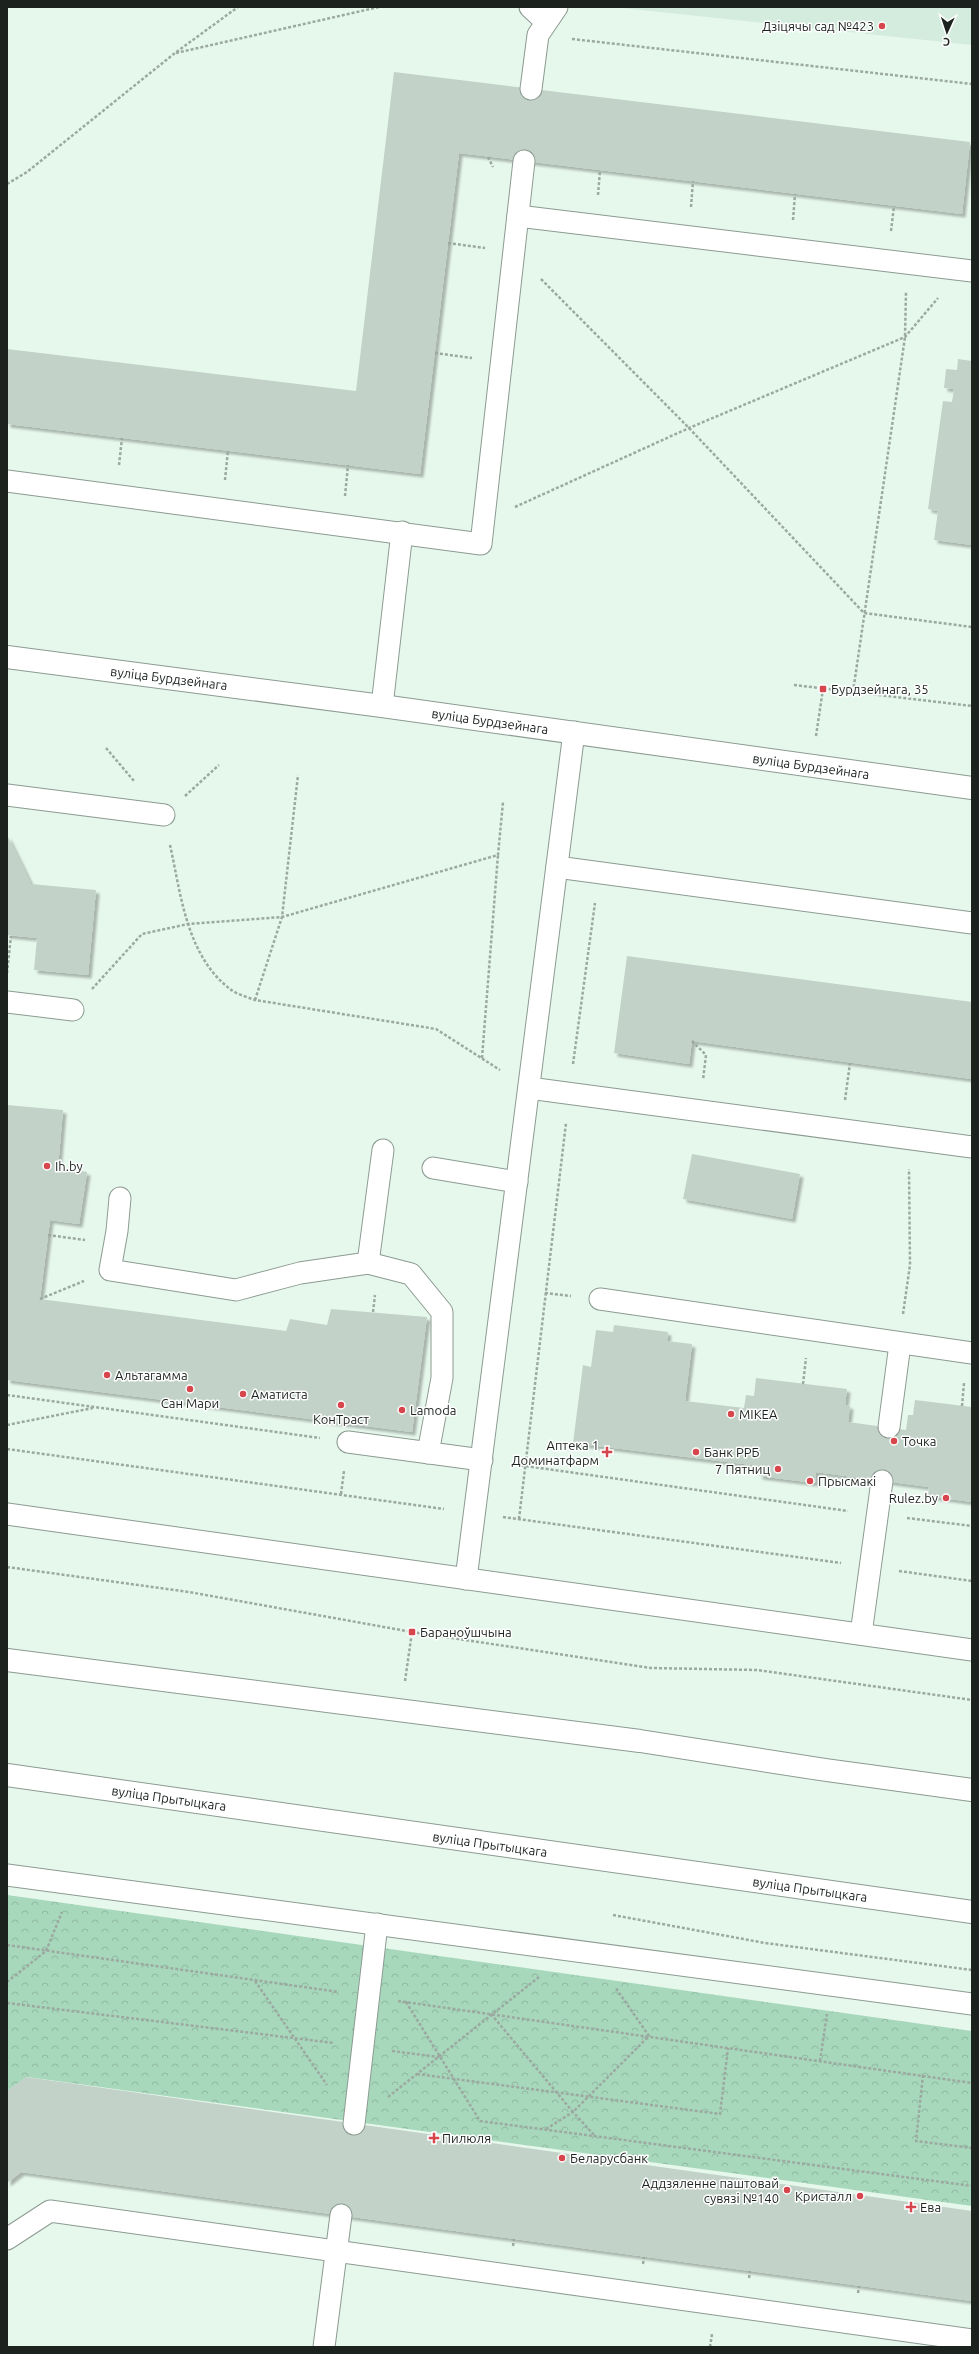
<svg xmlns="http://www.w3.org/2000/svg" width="979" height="2354" viewBox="0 0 979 2354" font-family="Ubuntu,sans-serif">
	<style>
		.built { fill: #d4ecdd }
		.park { fill: url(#park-crowns) }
		.building { fill: #c2d2c8; filter: url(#shadow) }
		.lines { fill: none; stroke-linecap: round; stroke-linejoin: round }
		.service-casing { stroke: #8c9b92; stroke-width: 23 }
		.tertiary-casing { stroke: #8c9b92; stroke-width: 24 }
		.primary-casing { stroke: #8c9b92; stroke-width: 24 }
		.path { stroke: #9ca9a1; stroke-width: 2.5; stroke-dasharray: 3 2; stroke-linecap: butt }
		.service { stroke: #fff; stroke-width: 21 }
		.tertiary { stroke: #fff; stroke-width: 22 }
		.primary { stroke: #fff; stroke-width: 22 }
		.poi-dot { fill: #d6464c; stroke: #fff; stroke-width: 1.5 }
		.labels { text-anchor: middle; stroke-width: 3; stroke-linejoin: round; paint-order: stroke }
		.poi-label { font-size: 13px; fill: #1c231f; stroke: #fff; text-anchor: start }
		.street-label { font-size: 13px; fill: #1c231f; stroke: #fff }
	</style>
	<defs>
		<pattern id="park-crowns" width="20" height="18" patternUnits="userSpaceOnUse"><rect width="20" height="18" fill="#a7d8bc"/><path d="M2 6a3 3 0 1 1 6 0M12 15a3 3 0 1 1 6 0" fill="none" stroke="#8fb9a1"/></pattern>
		<filter id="shadow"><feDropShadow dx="3.5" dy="3.5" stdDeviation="1" flood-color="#0004"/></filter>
	</defs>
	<rect width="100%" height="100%" fill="#e6f7ec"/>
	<path class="built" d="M613 7H972V45Z"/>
	<path class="park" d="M7 1895 972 2031V2206L27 2077 7 2091Z"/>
	<g class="building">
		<path d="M394 72 970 142 962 214 459 153 420 474 7 424V349L356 391Z"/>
		<path d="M958 359 972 361V545L934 540 938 511 928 509 943 401 952 402 954 389 944 388 946 369 957 370Z"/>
		<path d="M7 835 31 884 96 890 88 975 34 970 37 938 7 935Z"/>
		<path d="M627 956 972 1002V1079L692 1041 689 1064 614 1053Z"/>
		<path d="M7 1105 63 1110 58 1167 87 1172 79 1224 50 1220 40 1299 286 1331 290 1319 327 1325 331 1309 427 1317 412 1432 7 1380Z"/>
		<path d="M692 1154 800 1174 792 1219 683 1199Z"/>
		<path d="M614 1325 668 1332 667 1341 692 1344 685 1401 744 1408 746 1395 754 1396 756 1378 847 1389 845 1405 850 1406 848 1422 906 1430 908 1415H913L915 1400 972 1407V1502L928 1496 929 1487 816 1472 815 1483 759 1476 760 1466 573 1443 583 1365 591 1367 596 1330 613 1332Z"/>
		<path d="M26 2077 972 2211V2301L21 2172 7 2183V2091Z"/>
	</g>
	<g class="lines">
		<g class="service-casing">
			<g id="service">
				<path d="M530 7 545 21"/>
				<path d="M531 89 538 35 557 7"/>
				<path d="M518 216 972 271"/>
				<path d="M7 481 481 544 524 161"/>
				<path d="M382 706 402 532"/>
				<path d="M7 795 164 815"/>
				<path d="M557 867 972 923"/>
				<path d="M7 1002 73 1010"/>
				<path d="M529 1088 972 1147"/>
				<path d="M433 1168 517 1182"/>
				<path d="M120 1198 117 1231 110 1270 236 1290 300 1273 368 1263 411 1274 442 1312V1378L428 1453"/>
				<path d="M368 1263 383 1150"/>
				<path d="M600 1299 972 1353"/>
				<path d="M889 1427 900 1344"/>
				<path d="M348 1442 482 1460"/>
				<path d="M7 1514 972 1650"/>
				<path d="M466 1579 574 732"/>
				<path d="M861 1634 882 1481"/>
				<path d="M7 1875 972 2004"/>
				<path d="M354 2124 377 1924"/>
				<path d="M7 2239 50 2211 972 2340"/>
				<path d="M324 2347 341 2215"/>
			</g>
		</g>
		<g class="tertiary-casing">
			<path id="tertiary" d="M7 657 382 706 972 788"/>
		</g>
		<g class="primary-casing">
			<g id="primary">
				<path d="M7 1660 640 1741 826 1770 972 1790"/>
				<path d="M7 1775 972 1912"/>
			</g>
		</g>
		<g class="path">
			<path d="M572 39 972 84"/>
			<path d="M176 53 379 7"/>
			<path d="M488 157 493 167"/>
			<path d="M7 184 27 172 175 53 238 7"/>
			<path d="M598 195 600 170"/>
			<path d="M691 207 693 181"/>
			<path d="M793 220 795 194"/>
			<path d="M891 231 894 206"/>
			<path d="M448 243 485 248"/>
			<path d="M541 279 689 428 864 613 972 627"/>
			<path d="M435 353 472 358"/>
			<path d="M119 465 122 438"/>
			<path d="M225 480 228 450"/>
			<path d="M345 496 348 465"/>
			<path d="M515 507 689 428 905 337 938 298"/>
			<path d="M794 685 972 706"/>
			<path d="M853 692 905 337 906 292"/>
			<path d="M816 736 823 689"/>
			<path d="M106 748 134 781"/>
			<path d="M185 796 219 765"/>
			<path d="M170 845C181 894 186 955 230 989 236 994 247 997 255 1000L436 1029 500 1070"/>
			<path d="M7 973 11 936"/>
			<path d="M92 989 142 934 188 924 282 917 498 855 503 802"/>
			<path d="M255 1000 282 917 298 775"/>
			<path d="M692 1041 706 1055 703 1080"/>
			<path d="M482 1058 498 855"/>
			<path d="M573 1064 595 903"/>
			<path d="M845 1100 850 1063"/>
			<path d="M48 1235 85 1240"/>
			<path d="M545 1293 571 1296"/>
			<path d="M40 1299 84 1281"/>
			<path d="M373 1312 375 1295"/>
			<path d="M903 1314 910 1265 909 1169"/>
			<path d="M803 1384 806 1358"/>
			<path d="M7 1395 320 1438"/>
			<path d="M962 1406 964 1383"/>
			<path d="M7 1425 93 1408"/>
			<path d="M7 1449 444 1509"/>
			<path d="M511 1464 848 1511"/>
			<path d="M341 1494 344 1471"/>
			<path d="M503 1517 841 1563"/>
			<path d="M907 1518 972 1526"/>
			<path d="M519 1519 566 1123"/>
			<path d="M7 1567 189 1592 412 1632 651 1668 757 1670 972 1700"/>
			<path d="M899 1571 972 1581"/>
			<path d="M405 1681 412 1632"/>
			<path d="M613 1915 765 1943 972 1970"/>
			<path d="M7 1945 339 1992"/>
			<path d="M255 1981 327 2085"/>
			<path d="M7 1982 46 1951 62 1912"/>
			<path d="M398 2001 972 2083"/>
			<path d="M406 2002 480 2121 972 2186"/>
			<path d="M7 2003 334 2043"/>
			<path d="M491 2014 573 2112 649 2036 615 1987"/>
			<path d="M392 2051 439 2057"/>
			<path d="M820 2061 827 2014"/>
			<path d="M417 2074 720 2114 728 2048"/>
			<path d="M923 2075 916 2141 972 2148"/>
			<path d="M388 2097 539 1977"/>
			<path d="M546 2129 573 2112 595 2136"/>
			<path d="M513 2246 514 2239"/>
			<path d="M643 2264 644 2257"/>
			<path d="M749 2278 750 2271"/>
			<path d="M858 2293 859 2286"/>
			<path d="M710 2347 712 2334"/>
		</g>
		<use href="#service" class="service"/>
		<use href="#tertiary" class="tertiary"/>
		<use href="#primary" class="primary"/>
	</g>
	<g class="poi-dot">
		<circle cx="882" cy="26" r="4"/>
		<rect x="819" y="685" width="8" height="8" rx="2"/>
		<circle cx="47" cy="1166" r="4"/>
		<circle cx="107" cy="1375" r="4"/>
		<circle cx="190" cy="1389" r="4"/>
		<circle cx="243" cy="1394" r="4"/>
		<circle cx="341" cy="1405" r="4"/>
		<circle cx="402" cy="1410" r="4"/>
		<circle cx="731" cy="1414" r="4"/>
		<circle cx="894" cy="1441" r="4"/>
		<path d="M605 1446h4v4h4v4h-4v4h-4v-4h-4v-4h4z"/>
		<circle cx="696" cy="1452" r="4"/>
		<circle cx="778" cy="1469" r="4"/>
		<circle cx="810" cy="1481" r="4"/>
		<circle cx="946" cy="1498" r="4"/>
		<rect x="408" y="1628" width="8" height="8" rx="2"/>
		<path d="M432 2132h4v4h4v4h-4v4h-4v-4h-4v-4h4z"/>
		<circle cx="562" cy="2158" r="4"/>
		<circle cx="787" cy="2190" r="4"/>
		<circle cx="860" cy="2196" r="4"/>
		<path d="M909 2201h4v4h4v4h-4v4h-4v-4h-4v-4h4z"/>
	</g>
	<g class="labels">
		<g class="poi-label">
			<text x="874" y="31" text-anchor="end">Дзіцячы сад №423</text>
			<text x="831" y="694">Бурдзейнага, 35</text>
			<text x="55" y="1171">Ih.by</text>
			<text x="115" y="1380">Альтагамма</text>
			<text x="251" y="1399">Аматиста</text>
			<text x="190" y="1408" text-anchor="middle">Сан Мари</text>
			<text x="410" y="1415">Lamoda</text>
			<text x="739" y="1419">MIKEA</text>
			<text x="341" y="1424" text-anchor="middle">КонТраст</text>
			<text x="902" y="1446">Точка</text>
			<text x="599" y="1450" text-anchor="end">Аптека 1<tspan x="599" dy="15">Доминатфарм</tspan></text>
			<text x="704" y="1457">Банк РРБ</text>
			<text x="770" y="1474" text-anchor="end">7 Пятниц</text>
			<text x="818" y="1486">Прысмакі</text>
			<text x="938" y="1503" text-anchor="end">Rulez.by</text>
			<text x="420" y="1637">Бараноўшчына</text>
			<text x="442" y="2143">Пилюля</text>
			<text x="570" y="2163">Беларусбанк</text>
			<text x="779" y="2188" text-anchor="end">Аддзяленне паштовай<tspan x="779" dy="15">сувязі №140</tspan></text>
			<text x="852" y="2201" text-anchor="end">Кристалл</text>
			<text x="920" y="2212">Ева</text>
		</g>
		<g class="street-label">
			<text transform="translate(169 678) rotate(7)" y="5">вуліца Бурдзейнага</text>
			<text transform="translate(490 721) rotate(8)" y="5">вуліца Бурдзейнага</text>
			<text transform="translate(811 766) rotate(8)" y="5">вуліца Бурдзейнага</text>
			<text transform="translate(169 1798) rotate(8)" y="5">вуліца Прытыцкага</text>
			<text transform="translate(490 1844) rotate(8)" y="5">вуліца Прытыцкага</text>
			<text transform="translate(810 1889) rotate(8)" y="5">вуліца Прытыцкага</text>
		</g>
	</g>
	<rect width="979" height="2354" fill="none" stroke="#1c231f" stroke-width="16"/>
	<g transform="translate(947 32) rotate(183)" stroke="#ffffff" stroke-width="3" paint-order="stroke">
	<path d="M0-3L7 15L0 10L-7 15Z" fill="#1c231f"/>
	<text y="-6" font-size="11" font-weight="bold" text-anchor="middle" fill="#1c231f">С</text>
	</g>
</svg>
